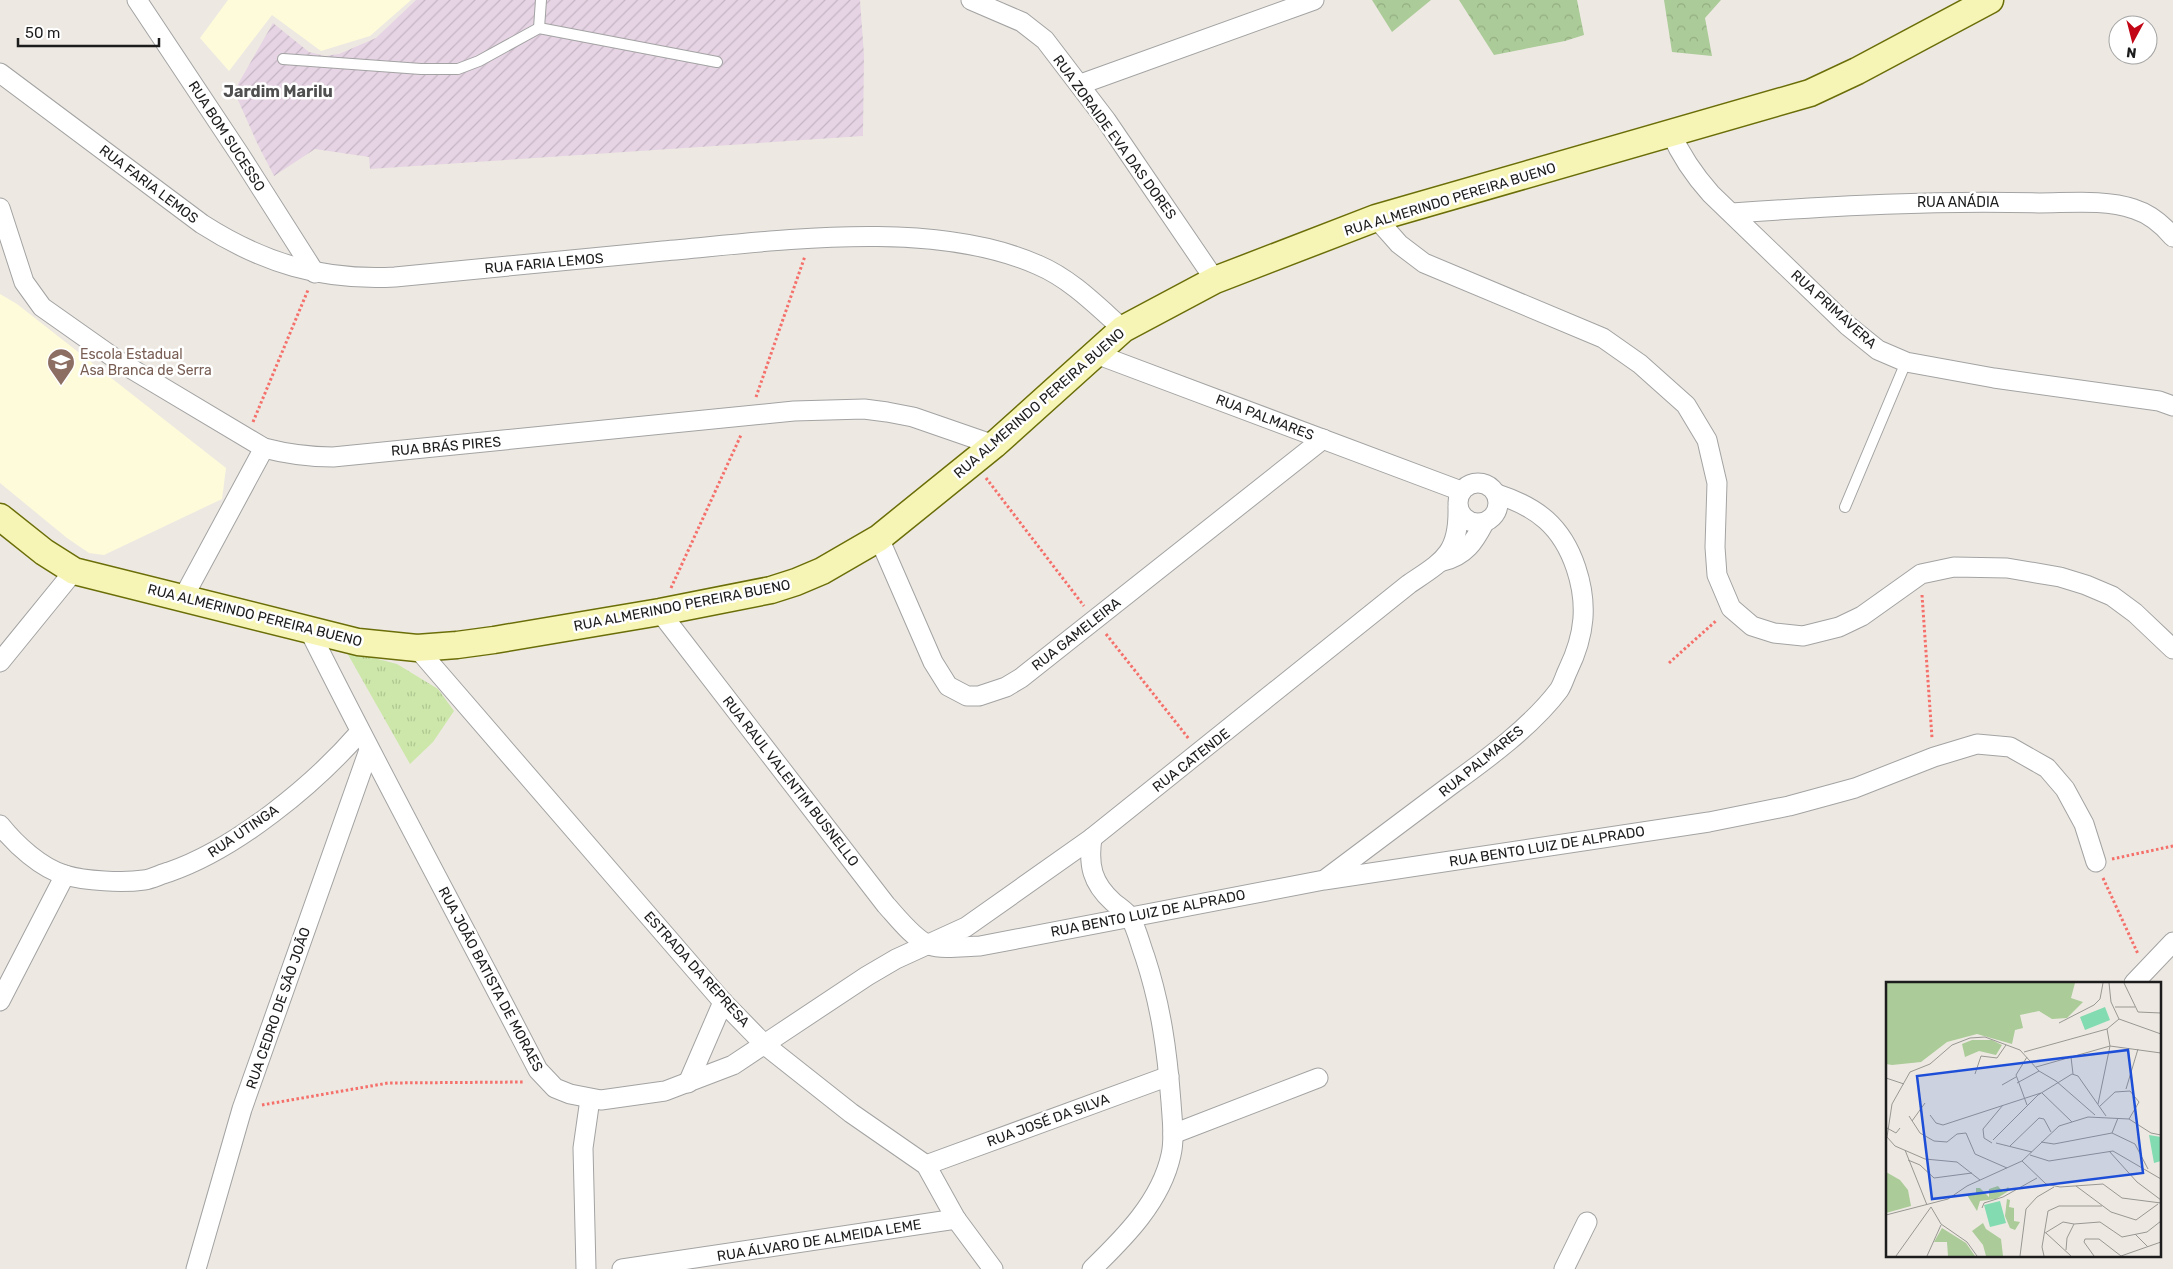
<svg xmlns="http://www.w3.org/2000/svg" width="2173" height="1269" viewBox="0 0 2173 1269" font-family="Rubik,sans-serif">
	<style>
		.industrial { fill: url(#industrial-furrows) }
		.education { fill: #fefbdb }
		.grass { fill: url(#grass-tufts) }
		.forest { fill: url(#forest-crowns) }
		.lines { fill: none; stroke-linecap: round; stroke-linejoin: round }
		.lane-casing { stroke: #a3a3a3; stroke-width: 12 }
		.street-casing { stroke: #a3a3a3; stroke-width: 21 }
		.secondary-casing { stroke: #6b6e08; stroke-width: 29 }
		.path { stroke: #f56f6b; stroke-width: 3; stroke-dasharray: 2.5 2.5; stroke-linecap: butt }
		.lane { stroke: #fff; stroke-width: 10 }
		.street { stroke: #fff; stroke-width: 19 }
		.secondary { stroke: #f7f5b6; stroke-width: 26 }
		.labels { text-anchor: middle; stroke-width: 5; stroke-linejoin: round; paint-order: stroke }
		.street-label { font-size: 14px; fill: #1c1c1c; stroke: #fff }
		.education-label { font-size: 14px; fill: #785e54; stroke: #fff; text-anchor: start }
		.quarter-label { font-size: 16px; font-weight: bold; fill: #4f4f4f; stroke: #fff }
		.inset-road { fill: none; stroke: #999793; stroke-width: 1 }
		.view { fill: #1d4ed8; fill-opacity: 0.15; stroke: #1d4ed8; stroke-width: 2.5 }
		.inset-edge { fill: none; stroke: #1c1c1c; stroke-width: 2.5 }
	</style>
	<defs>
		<pattern id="industrial-furrows" width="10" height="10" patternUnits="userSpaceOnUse" patternTransform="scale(1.25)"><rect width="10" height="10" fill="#e6d4e4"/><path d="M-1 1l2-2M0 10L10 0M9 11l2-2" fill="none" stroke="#c5b5c3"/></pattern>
		<pattern id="grass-tufts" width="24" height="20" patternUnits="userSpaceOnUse" patternTransform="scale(1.25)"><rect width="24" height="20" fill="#cce7a9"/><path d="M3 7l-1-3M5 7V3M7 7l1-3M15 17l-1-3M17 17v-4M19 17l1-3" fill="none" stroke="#afc691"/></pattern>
		<pattern id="forest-crowns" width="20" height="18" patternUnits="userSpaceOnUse" patternTransform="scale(1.25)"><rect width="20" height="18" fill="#abcb98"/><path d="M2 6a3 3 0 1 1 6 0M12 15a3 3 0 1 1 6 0" fill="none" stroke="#93ae82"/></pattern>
	</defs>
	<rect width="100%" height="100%" fill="#ede9e2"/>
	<path class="industrial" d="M416 0H860L864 55 863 136 370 169 369 157 315 149 274 176 258 145 234 91 273 23 309 52 325 56 339 54 376 38Z"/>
	<g class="education">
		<path d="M228 0H411L370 36 321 51 272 15 229 71 200 38Z"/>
		<path d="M0 294 17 304 226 468 222 499 104 555 89 553 67 538 0 483Z"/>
	</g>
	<path class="grass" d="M346 651 397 664 438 689 454 711 433 742 410 764Z"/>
	<g class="forest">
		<path d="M1372 0H1431L1392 32Z"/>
		<path d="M1459 0H1577L1584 35 1565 41 1494 55Z"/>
		<path d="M1664 0H1721L1705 18 1712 56 1672 52Z"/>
	</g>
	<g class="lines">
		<g class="lane-casing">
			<g id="lane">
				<path d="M539 28 541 0"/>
				<path d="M283 59 421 69H458L479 61 539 28 717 62"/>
				<path d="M1845 507 1906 362"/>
			</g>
		</g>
		<g class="street-casing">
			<g id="street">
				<path d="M137 0 240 155 315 273"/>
				<path d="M971 0 1022 22 1045 40 1106 120 1215 280"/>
				<path d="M0 73 202 224C263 263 322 281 395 277 485 268 574 260 663 251 777 241 932 218 1038 265 1071 279 1097 306 1123 329"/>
				<path d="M1081 84 1314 0"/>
				<path d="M1671 133C1681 156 1694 175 1711 194L1847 325 1878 350 1906 362 1994 378 2159 401 2173 406"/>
				<path d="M0 208 24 282 42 307 120 362 264 448C287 454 309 457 333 457L794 411 864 409 887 412 913 417 994 445"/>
				<path d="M1732 213C1835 206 1936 200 2039 203 2069 203 2105 199 2134 209 2150 214 2162 224 2173 237"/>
				<path d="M1376 218 1399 244 1424 263 1603 338 1640 364 1686 405 1707 440 1717 483 1715 547 1717 575 1731 608 1752 626 1774 633 1803 636 1839 627 1862 616 1921 574 1954 567 2007 568 2060 577 2086 585 2112 596 2135 613 2173 649"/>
				<path d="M1096 354 1461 491"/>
				<circle cx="1478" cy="503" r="20"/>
				<path d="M879 538 933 662 948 686 967 696H979L1006 687 1021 678 1323 439"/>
				<path d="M1443 561C1465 556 1474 542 1484 523"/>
				<path d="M183 598 264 448"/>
				<path d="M660 612 886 905C897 917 914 939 929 945 944 950 965 946 980 946L1324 880 1709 822 1789 806 1855 788 1934 757 1977 744 2010 747 2047 768 2065 789 2084 824 2096 862"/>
				<path d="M309 630C383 778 462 923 538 1070L555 1088 570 1094 601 1100 665 1091 733 1065 867 976 896 959 966 927 1092 838 1409 584C1443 561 1459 554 1458 508"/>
				<path d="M417 648 723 1002 765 1045 851 1113 926 1165 956 1219 993 1269"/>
				<path d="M0 662 74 571"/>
				<path d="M0 825C16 845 41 868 65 875 85 881 123 883 144 880 152 879 161 874 169 872 236 849 314 785 360 732"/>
				<path d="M1327 878C1368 847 1410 816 1451 785 1487 759 1532 726 1559 690 1563 684 1565 676 1568 670 1585 635 1588 604 1576 568 1562 526 1537 507 1497 494"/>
				<path d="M2134 983 2173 942"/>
				<path d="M0 1001 65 875"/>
				<path d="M688 1083 723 1002"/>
				<path d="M1173 1134 1318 1078"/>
				<path d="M926 1165 1169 1076"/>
				<path d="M196 1269 242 1109 369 750"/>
				<path d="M586 1269 583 1148 590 1099"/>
				<path d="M622 1269 956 1219"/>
				<path d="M1092 1269C1125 1237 1161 1201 1171 1155 1175 1138 1172 1119 1171 1102 1167 1050 1161 1006 1145 957 1140 944 1137 929 1130 917 1127 912 1119 907 1113 902 1092 883 1088 865 1092 838"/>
				<path d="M1564 1269 1587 1222"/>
			</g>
		</g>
		<g class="secondary-casing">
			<path id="secondary" d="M0 517 44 552 74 571 358 642 417 648 457 645 494 640 660 612 771 590 796 582 822 571 879 538 994 445 1123 329 1215 280 1376 218 1810 93 1857 71 1990 0"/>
		</g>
		<g class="path">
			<path d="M756 397 805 256"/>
			<path d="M253 422 308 290"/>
			<path d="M986 478 1084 606"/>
			<path d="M671 588 741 435"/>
			<path d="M1922 595 1932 738"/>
			<path d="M1106 634 1189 739"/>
			<path d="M1669 663 1717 620"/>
			<path d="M2112 859 2173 846"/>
			<path d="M2103 878 2138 954"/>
			<path d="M262 1105 388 1083 524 1082"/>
		</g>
		<use href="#lane" class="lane"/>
		<use href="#street" class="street"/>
		<use href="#secondary" class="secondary"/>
	</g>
	<defs>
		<g id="school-pin" transform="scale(1.4375)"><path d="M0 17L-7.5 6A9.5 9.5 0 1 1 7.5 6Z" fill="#8d6e63" stroke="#fff"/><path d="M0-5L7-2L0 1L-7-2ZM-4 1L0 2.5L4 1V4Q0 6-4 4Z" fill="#fff"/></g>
	</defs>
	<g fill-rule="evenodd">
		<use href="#school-pin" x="61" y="362"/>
	</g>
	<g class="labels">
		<g class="street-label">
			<text transform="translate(227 136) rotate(57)" y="5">RUA BOM SUCESSO</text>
			<text transform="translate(1115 137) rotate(54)" y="5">RUA ZORAIDE EVA DAS DORES</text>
			<text transform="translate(149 184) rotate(37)" y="5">RUA FARIA LEMOS</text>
			<text transform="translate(1450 199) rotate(-17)" y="5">RUA ALMERINDO PEREIRA BUENO</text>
			<text x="1958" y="207">RUA ANÁDIA</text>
			<text transform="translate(544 263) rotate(-5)" y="5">RUA FARIA LEMOS</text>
			<text transform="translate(1834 309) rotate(42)" y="5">RUA PRIMAVERA</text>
			<text transform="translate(1039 403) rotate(-41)" y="5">RUA ALMERINDO PEREIRA BUENO</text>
			<text transform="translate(1265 417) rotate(21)" y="5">RUA PALMARES</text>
			<text transform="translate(446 446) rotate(-5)" y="5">RUA BRÁS PIRES</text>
			<text transform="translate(682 605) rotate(-11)" y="5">RUA ALMERINDO PEREIRA BUENO</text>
			<text transform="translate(255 615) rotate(14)" y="5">RUA ALMERINDO PEREIRA BUENO</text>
			<text transform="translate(1076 634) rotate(-38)" y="5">RUA GAMELEIRA</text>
			<text transform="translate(1191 760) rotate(-38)" y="5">RUA CATENDE</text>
			<text transform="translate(1481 761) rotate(-39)" y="5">RUA PALMARES</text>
			<text transform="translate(791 781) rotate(52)" y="5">RUA RAUL VALENTIM BUSNELLO</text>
			<text transform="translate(243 831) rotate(-34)" y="5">RUA UTINGA</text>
			<text transform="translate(1547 846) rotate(-9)" y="5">RUA BENTO LUIZ DE ALPRADO</text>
			<text transform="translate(1148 913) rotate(-11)" y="5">RUA BENTO LUIZ DE ALPRADO</text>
			<text transform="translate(697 969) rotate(48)" y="5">ESTRADA DA REPRESA</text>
			<text transform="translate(491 979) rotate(62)" y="5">RUA JOÃO BATISTA DE MORAES</text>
			<text transform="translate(278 1008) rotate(-71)" y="5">RUA CEDRO DE SÃO JOÃO</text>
			<text transform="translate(1048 1120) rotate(-20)" y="5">RUA JOSÉ DA SILVA</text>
			<text transform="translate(819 1240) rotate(-9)" y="5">RUA ÁLVARO DE ALMEIDA LEME</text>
		</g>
		<g class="education-label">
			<text x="80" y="359">Escola Estadual<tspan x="80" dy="16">Asa Branca de Serra</tspan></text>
		</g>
		<g class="quarter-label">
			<text x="278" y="97">Jardim Marilu</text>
		</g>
	</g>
	<g transform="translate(1886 982)">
		<rect width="275" height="275" fill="#ede9e2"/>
		<path d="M0 1H189L185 16 197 20 181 36 166 37 153 29 134 33 137 46 129 48 126 62 91 52 61 60 35 80 6 83 0 82ZM86 58H106L116 63 110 73 93 69 79 75 76 62ZM0 190 14 198 22 208 25 224 0 231ZM112 204 117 210 122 205 124 208 110 217 94 219 91 229 81 213 90 212V206H94L103 215V207ZM121 217 124 218 123 225 128 226V239L134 240 129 248 124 246 119 234ZM97 241 100 247 115 257 117 274H100L97 263 86 249ZM56 246 80 261 89 274H62L61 260H48Z" fill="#abcb98"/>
		<path d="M219 25 224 38 199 48 194 35ZM263 153 275 155V179L268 181ZM114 219 120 241 104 245 98 223Z" fill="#82dbb1"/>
		<path class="inset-road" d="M223 1 225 20 233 37M238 1 252 30 275 31M229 25H249M233 37 275 52M173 41 208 23 214 17 217 1M138 70 221 47 233 37M141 75 130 93 141 123M185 75 187 92M150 85 224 64 275 71M89 92 95 74 111 76 120 63M0 96 18 102M131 101 153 89M116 103 130 95M240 107 252 67M156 111 186 140M212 122 224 64 221 47M213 125 229 110 244 109 253 120 243 137M44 133 50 141 57 143 155 111M23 134 34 151 48 159 61 160 71 152 80 151 89 172 121 186M26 139 39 121M1 146 10 151 14 146M226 151 232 136M107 158 152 113 186 92 192 94 220 134M155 160 168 162 226 151 249 162 262 187M106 161 98 156 97 147 117 123M110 161 146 170M124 164 153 136 158 137 165 150M19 168 41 223M223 169 251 200 275 218M144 173 163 179 227 169 275 197M22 178 34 183 48 196 86 191M136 179 160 202 174 205 217 202 236 216 275 221M94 198 71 180 39 177 9 164 1 155 6 122 24 90 44 82 66 63 84 56 99 55 134 68 153 89 170 99 209 133M190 204 225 230 250 238M45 225 55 242 81 260 91 274M96 226 98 221 117 215 151 196M0 233 62 217 81 204 136 179 173 144 202 135 243 137 265 151 275 153M250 238 272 222M159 251 177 240 188 242M160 251 185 274M249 252 262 265M180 268 181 256 188 242 214 240 236 255 261 250 275 239M10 274 45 225M41 274 55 243M134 274 140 227 151 215 168 205M158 274 156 265 162 229 173 224H216M208 274 198 260 199 257H213L235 274 275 260"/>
		<path class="view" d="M242 68 257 191 46 217 31 94Z"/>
		<rect width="275" height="275" class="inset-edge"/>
	</g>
	<g transform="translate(2133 40) rotate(187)"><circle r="24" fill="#ffffff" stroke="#a4a4a4"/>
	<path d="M0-4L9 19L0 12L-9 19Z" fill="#c20615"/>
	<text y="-8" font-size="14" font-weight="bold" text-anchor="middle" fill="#1c1c1c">N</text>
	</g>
	<path d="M18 38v8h141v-8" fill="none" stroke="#1c1c1c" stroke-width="2.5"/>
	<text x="25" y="38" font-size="15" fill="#1c1c1c" stroke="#ffffff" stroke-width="4" paint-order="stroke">50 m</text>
</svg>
